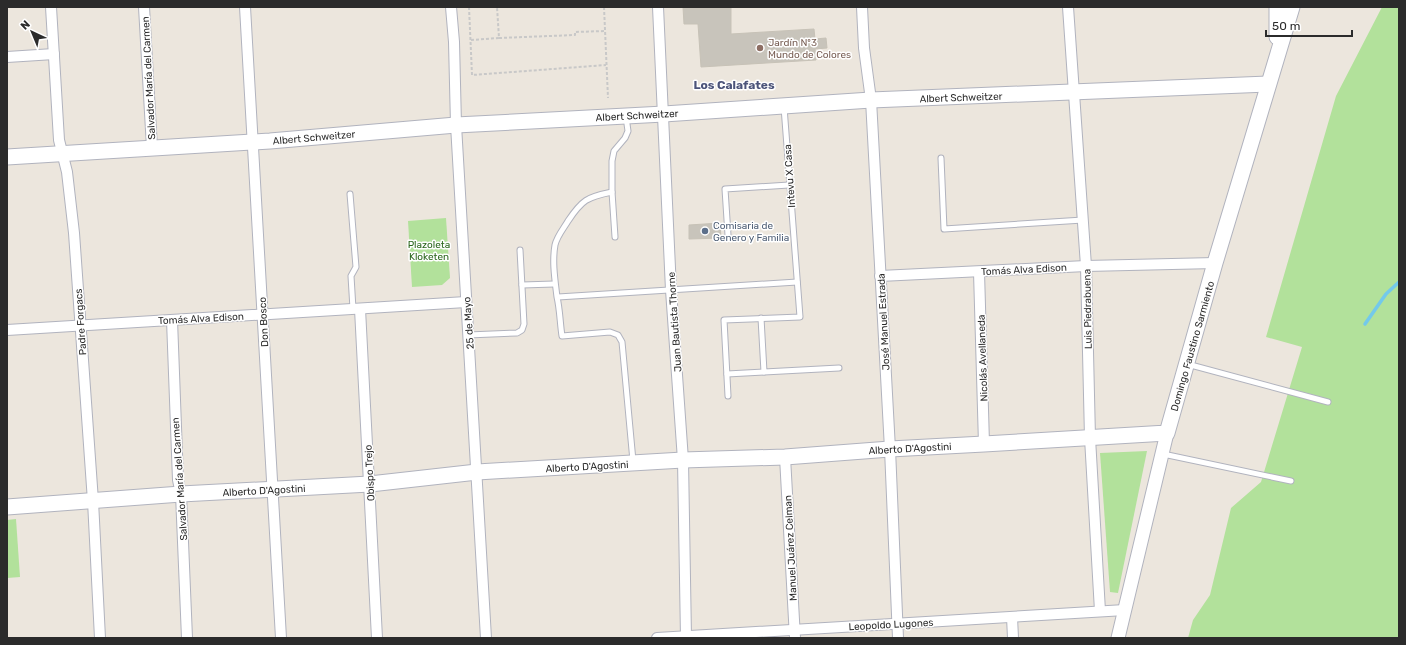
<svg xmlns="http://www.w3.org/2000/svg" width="1406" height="645" viewBox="0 0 1406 645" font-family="Rubik,sans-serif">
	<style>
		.green { fill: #b2e19b }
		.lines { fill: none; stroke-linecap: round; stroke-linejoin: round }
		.stream { stroke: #73c9eb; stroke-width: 3.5 }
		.building { fill: #c8c4bb; stroke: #c7c2b7 }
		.service-casing { stroke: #b1b3be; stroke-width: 7 }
		.minor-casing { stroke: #b1b3be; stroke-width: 12 }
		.tertiary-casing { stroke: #b1b3be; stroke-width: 15 }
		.secondary-casing { stroke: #b1b3be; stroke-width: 17 }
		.path { stroke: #c8c8c8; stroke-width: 2; stroke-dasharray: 3 2; stroke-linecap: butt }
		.service { stroke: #fff; stroke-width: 5 }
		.minor { stroke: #fff; stroke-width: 10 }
		.tertiary { stroke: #fff; stroke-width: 13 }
		.secondary { stroke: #fff; stroke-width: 15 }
		.education-dot { fill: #8d6e63; stroke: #fff; stroke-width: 1.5 }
		.service-dot { fill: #5c6f8a; stroke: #fff; stroke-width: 1.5 }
		.labels { text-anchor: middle; stroke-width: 3; stroke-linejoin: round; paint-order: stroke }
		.education-label { font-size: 10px; fill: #785e54; stroke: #fff; text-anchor: start }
		.street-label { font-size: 10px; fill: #2b2b2b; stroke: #fff }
		.service-label { font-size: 10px; fill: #4e5e75; stroke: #fff; text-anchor: start }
		.park-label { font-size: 10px; fill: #2a661c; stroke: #fff }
		.quarter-label { font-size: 12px; font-weight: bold; fill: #4c547a; stroke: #fff }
	</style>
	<rect width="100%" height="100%" fill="#ece6dd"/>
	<g class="green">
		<path d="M1382 7H1399V638H1188L1193 620 1210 595 1231 508 1261 482 1302 347 1266 337 1336 96Z"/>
		<path d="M446 218 450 278 442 285 412 287 408 221Z"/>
		<path d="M1147 451 1118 593 1110 592 1100 453Z"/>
		<path d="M16 519 20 577 7 578V520Z"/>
	</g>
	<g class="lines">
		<path class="stream" d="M1365 324 1386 294 1399 282"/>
	</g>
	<g class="building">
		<path d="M683 7H731V34L814 29 815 39 826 38 827 48 815 49 816 60 701 67 698 24H684Z"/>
		<path d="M720 223 721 238 689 239V225Z"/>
	</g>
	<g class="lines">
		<g class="service-casing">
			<g id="service">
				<path d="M941 158 944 229 1083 220"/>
				<path d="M612 192C587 197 582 200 568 221 564 228 557 236 555 245 552 262 555 280 557 297 560 310 560 323 562 336L610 332 618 335 622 342 633 461"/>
				<path d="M350 194 356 267 351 276 353 309"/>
				<path d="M728 235 725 189 789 185"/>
				<path d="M615 237 612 192V161L614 151 625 138 628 131 626 117"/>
				<path d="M522 285 554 284"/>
				<path d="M558 297 797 282"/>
				<path d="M761 318 764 372 839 368"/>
				<path d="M468 335 517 333 522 330 524 324 520 250"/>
				<path d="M1187 364 1328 402"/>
				<path d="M727 374 764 372"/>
				<path d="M728 396 724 320 800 317 784 107"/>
				<path d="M1163 454 1291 481"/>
			</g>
		</g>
		<g class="minor-casing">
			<g id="minor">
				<path d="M51 7 59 140 67 172 74 233 93 501 100 638"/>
				<path d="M144 7 152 148"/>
				<path d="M245 7 281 638"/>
				<path d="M451 7 454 42 456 125 486 638"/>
				<path d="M658 7 671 290 683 460 686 638"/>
				<path d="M862 7 864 48 871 100 890 449 898 638"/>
				<path d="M1068 7 1086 266 1090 438 1100 611"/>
				<path d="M7 57 54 54"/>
				<path d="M979 272 984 444"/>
				<path d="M880 276 1086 266 1215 263"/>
				<path d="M360 309 377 638"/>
				<path d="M172 320 178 480 181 494 187 638"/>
				<path d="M7 330 466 302"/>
				<path d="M785 457 795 638"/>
				<path d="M1012 617 1013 638"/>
				<path d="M657 638 1125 610"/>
			</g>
		</g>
		<g class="tertiary-casing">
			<path id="tertiary" d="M1118 638 1167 433"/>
		</g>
		<g class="secondary-casing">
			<g id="secondary">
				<path d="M1277 37V7"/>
				<path d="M7 157 270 141 456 125 664 114 871 100 1268 84"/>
				<path d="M7 507 181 494 370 484 477 472 683 460 785 457 890 449 984 444 1167 433 1215 263 1292 7"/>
			</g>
		</g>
		<g class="path">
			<path d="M469 7 472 75 606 65"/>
			<path d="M604 7 608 98"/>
			<path d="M499 38 575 35V32L605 31"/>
			<path d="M471 40 499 38 497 7"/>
		</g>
		<use href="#service" class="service"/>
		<use href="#minor" class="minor"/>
		<use href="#tertiary" class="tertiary"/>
		<use href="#secondary" class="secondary"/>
	</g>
	<circle class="education-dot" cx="760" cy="48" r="4"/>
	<circle class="service-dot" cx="705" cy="231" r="4"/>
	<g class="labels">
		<g class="education-label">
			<text x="768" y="46">Jardín Nº3<tspan x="768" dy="12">Mundo de Colores</tspan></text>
		</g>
		<g class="street-label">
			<text transform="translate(148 78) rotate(-93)" y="4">Salvador María del Carmen</text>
			<text transform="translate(961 97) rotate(-2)" y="4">Albert Schweitzer</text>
			<text transform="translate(637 115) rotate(-3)" y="4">Albert Schweitzer</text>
			<text transform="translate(314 137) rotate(-5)" y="4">Albert Schweitzer</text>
			<text transform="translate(789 176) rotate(-94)" y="4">Intevu X Casa</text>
			<text transform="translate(1024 269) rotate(-3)" y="4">Tomás Alva Edison</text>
			<text transform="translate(1087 309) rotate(-91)" y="4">Luis Piedrabuena</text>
			<text transform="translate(201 318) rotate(-3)" y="4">Tomás Alva Edison</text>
			<text transform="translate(80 322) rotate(-94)" y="4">Padre Forgacs</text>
			<text transform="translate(263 322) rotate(-93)" y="4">Don Bosco</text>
			<text transform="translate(674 322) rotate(-94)" y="4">Juan Bautista Thorne</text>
			<text transform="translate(883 322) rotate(-93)" y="4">José Manuel Estrada</text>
			<text transform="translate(468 323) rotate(-94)" y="4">25 de Mayo</text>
			<text transform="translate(1192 346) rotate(-74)" y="4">Domingo Faustino Sarmiento</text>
			<text transform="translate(982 358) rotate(-92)" y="4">Nicolás Avellaneda</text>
			<text transform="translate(910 448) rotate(-3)" y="4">Alberto D'Agostini</text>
			<text transform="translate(587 466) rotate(-3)" y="4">Alberto D'Agostini</text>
			<text transform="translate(369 473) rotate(-93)" y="4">Obispo Trejo</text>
			<text transform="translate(179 479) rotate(-94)" y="4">Salvador María del Carmen</text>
			<text transform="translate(264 490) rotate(-3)" y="4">Alberto D'Agostini</text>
			<text transform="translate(790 548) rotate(-93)" y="4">Manuel Juárez Celman</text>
			<text transform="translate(891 624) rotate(-3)" y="4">Leopoldo Lugones</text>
		</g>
		<g class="service-label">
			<text x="713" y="229">Comisaria de<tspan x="713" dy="12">Genero y Familia</tspan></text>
		</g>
		<g class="park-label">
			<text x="429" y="248">Plazoleta<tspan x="429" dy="12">Kloketen</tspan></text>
		</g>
		<g class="quarter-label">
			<text x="734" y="89">Los Calafates</text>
		</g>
	</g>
	<rect width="1406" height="645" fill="none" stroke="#2b2b2b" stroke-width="16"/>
	<g transform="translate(32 32) rotate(316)" stroke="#ffffff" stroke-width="3" paint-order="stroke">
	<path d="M0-3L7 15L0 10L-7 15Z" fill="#2b2b2b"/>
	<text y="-6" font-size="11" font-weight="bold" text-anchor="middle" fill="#2b2b2b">N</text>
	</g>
	<path d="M1266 30v6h86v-6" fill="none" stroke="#2b2b2b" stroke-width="2"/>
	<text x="1272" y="30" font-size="12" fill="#2b2b2b" stroke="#ffffff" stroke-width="3" paint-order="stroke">50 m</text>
</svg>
